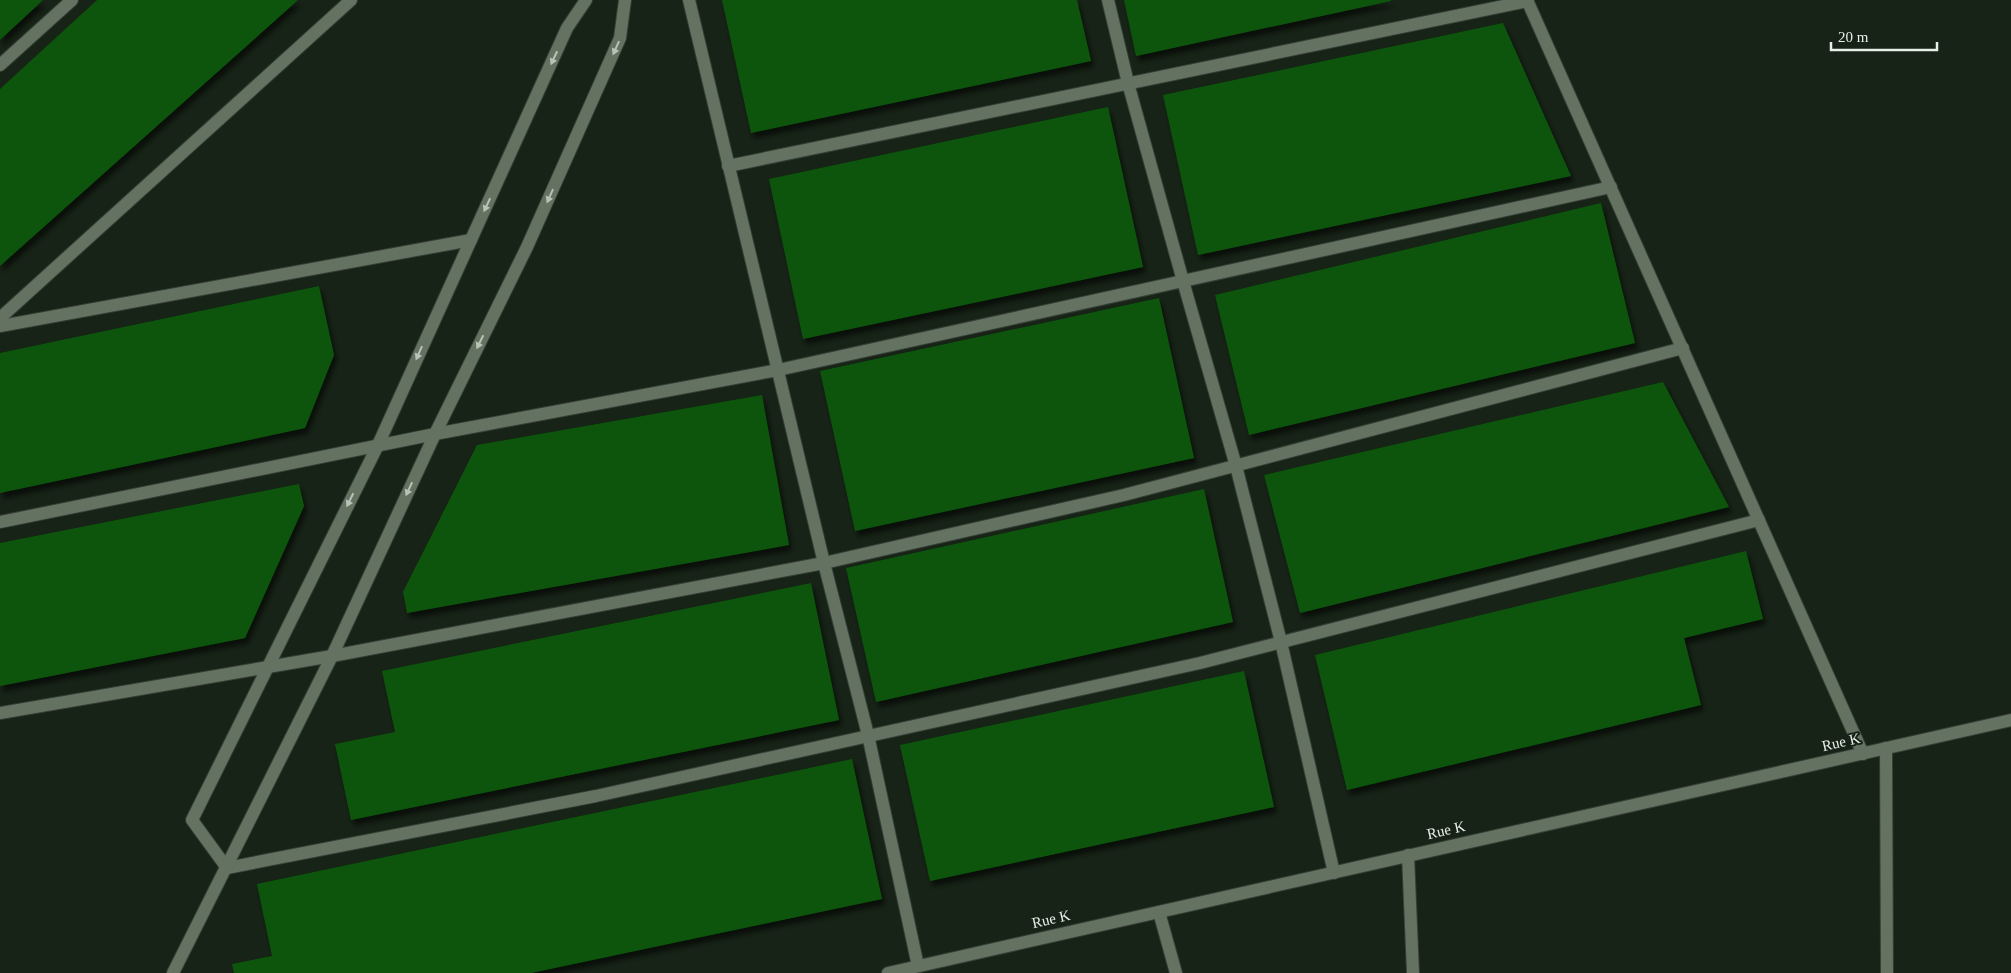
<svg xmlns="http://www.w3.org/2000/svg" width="2011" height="973" viewBox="0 0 2011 973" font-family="'Times New Roman',serif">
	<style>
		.building { fill: #0b550b; filter: url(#shadow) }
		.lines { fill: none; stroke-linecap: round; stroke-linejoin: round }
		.minor-casing { stroke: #353e35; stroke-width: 14 }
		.minor { stroke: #647262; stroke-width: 12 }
		.oneway { fill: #b8c3b7 }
		.labels { text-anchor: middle; stroke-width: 4; stroke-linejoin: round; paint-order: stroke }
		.street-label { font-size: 15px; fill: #e6eee5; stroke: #172316 }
	</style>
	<defs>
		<filter id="shadow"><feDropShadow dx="3" dy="5.5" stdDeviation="2.5" flood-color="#0009"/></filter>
	</defs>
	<rect width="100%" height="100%" fill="#172316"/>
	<g class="building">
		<path d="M0 0H43L0 40Z"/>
		<path d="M97 0H298L0 266V89Z"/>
		<path d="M722 0H1077L1091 61 751 133Z"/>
		<path d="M1124 0H1391V1L1136 56Z"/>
		<path d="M1503 23 1571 176 1198 255 1163 95Z"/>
		<path d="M1108 107 1143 267 803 339 769 179Z"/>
		<path d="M1601 203 1635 343 1249 435 1215 295Z"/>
		<path d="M319 286 334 355 305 428 0 493V353Z"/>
		<path d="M1159 298 1194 458 855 531 820 371Z"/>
		<path d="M1663 382 1729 507 1300 613 1264 475Z"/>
		<path d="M762 395 789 545 407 613 403 592 477 445Z"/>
		<path d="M299 484 304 506 245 638 0 686V543Z"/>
		<path d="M1204 489 1233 622 876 702 846 568Z"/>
		<path d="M1746 551 1763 619 1684 638 1701 705 1347 790 1315 655Z"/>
		<path d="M811 583 839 720 351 820 335 744 395 732 382 671Z"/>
		<path d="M1244 671 1274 807 930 881 900 745Z"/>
		<path d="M852 759 882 899 531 973H234L232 964 272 956 257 884Z"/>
	</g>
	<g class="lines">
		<g class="minor-casing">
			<g id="minor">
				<path d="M586 0 567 28 378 445 192 820 227 868 596 796 1200 663 1759 520"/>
				<path d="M689 0 824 563 868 735 918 966"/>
				<path d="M1108 0 1128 83 1183 281 1236 466 1281 642 1334 873"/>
				<path d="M1527 0 1863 754"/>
				<path d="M0 65 72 0"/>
				<path d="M728 166 1528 1"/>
				<path d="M0 318 351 0"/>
				<path d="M0 326 471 240"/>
				<path d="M0 522 435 434 778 370 1611 187"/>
				<path d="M0 713 332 656 824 563 1124 495 1683 348"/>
				<path d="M1886 748 1887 973"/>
				<path d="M1408 855 1413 973"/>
				<path d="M1159 912 1176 973"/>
				<path d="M173 973 332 656 435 434 527 247 620 38 625 0"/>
				<path d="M888 973 2011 720"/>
			</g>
		</g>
		<use href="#minor" class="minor"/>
	</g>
	<defs><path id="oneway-solid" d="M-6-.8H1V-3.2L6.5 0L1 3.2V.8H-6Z" transform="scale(1.25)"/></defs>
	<g class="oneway">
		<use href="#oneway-solid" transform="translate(616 48) rotate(114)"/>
		<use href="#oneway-solid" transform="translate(554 58) rotate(115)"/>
		<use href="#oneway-solid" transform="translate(550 196) rotate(114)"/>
		<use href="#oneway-solid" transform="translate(487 205) rotate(115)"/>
		<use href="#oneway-solid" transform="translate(480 342) rotate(116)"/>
		<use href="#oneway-solid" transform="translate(419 353) rotate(114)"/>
		<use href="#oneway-solid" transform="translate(409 489) rotate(115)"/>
		<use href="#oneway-solid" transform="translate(350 500) rotate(116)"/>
	</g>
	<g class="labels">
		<g class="street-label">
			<text transform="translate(1841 742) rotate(-13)" y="5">Rue K</text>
			<text transform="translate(1446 830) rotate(-13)" y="5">Rue K</text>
			<text transform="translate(1051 919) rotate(-13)" y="5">Rue K</text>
		</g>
	</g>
	<path d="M1831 42v8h106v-8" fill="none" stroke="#e6eee5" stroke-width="2.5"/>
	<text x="1838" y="42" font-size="15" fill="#e6eee5" stroke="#172316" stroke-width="4" paint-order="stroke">20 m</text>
</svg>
